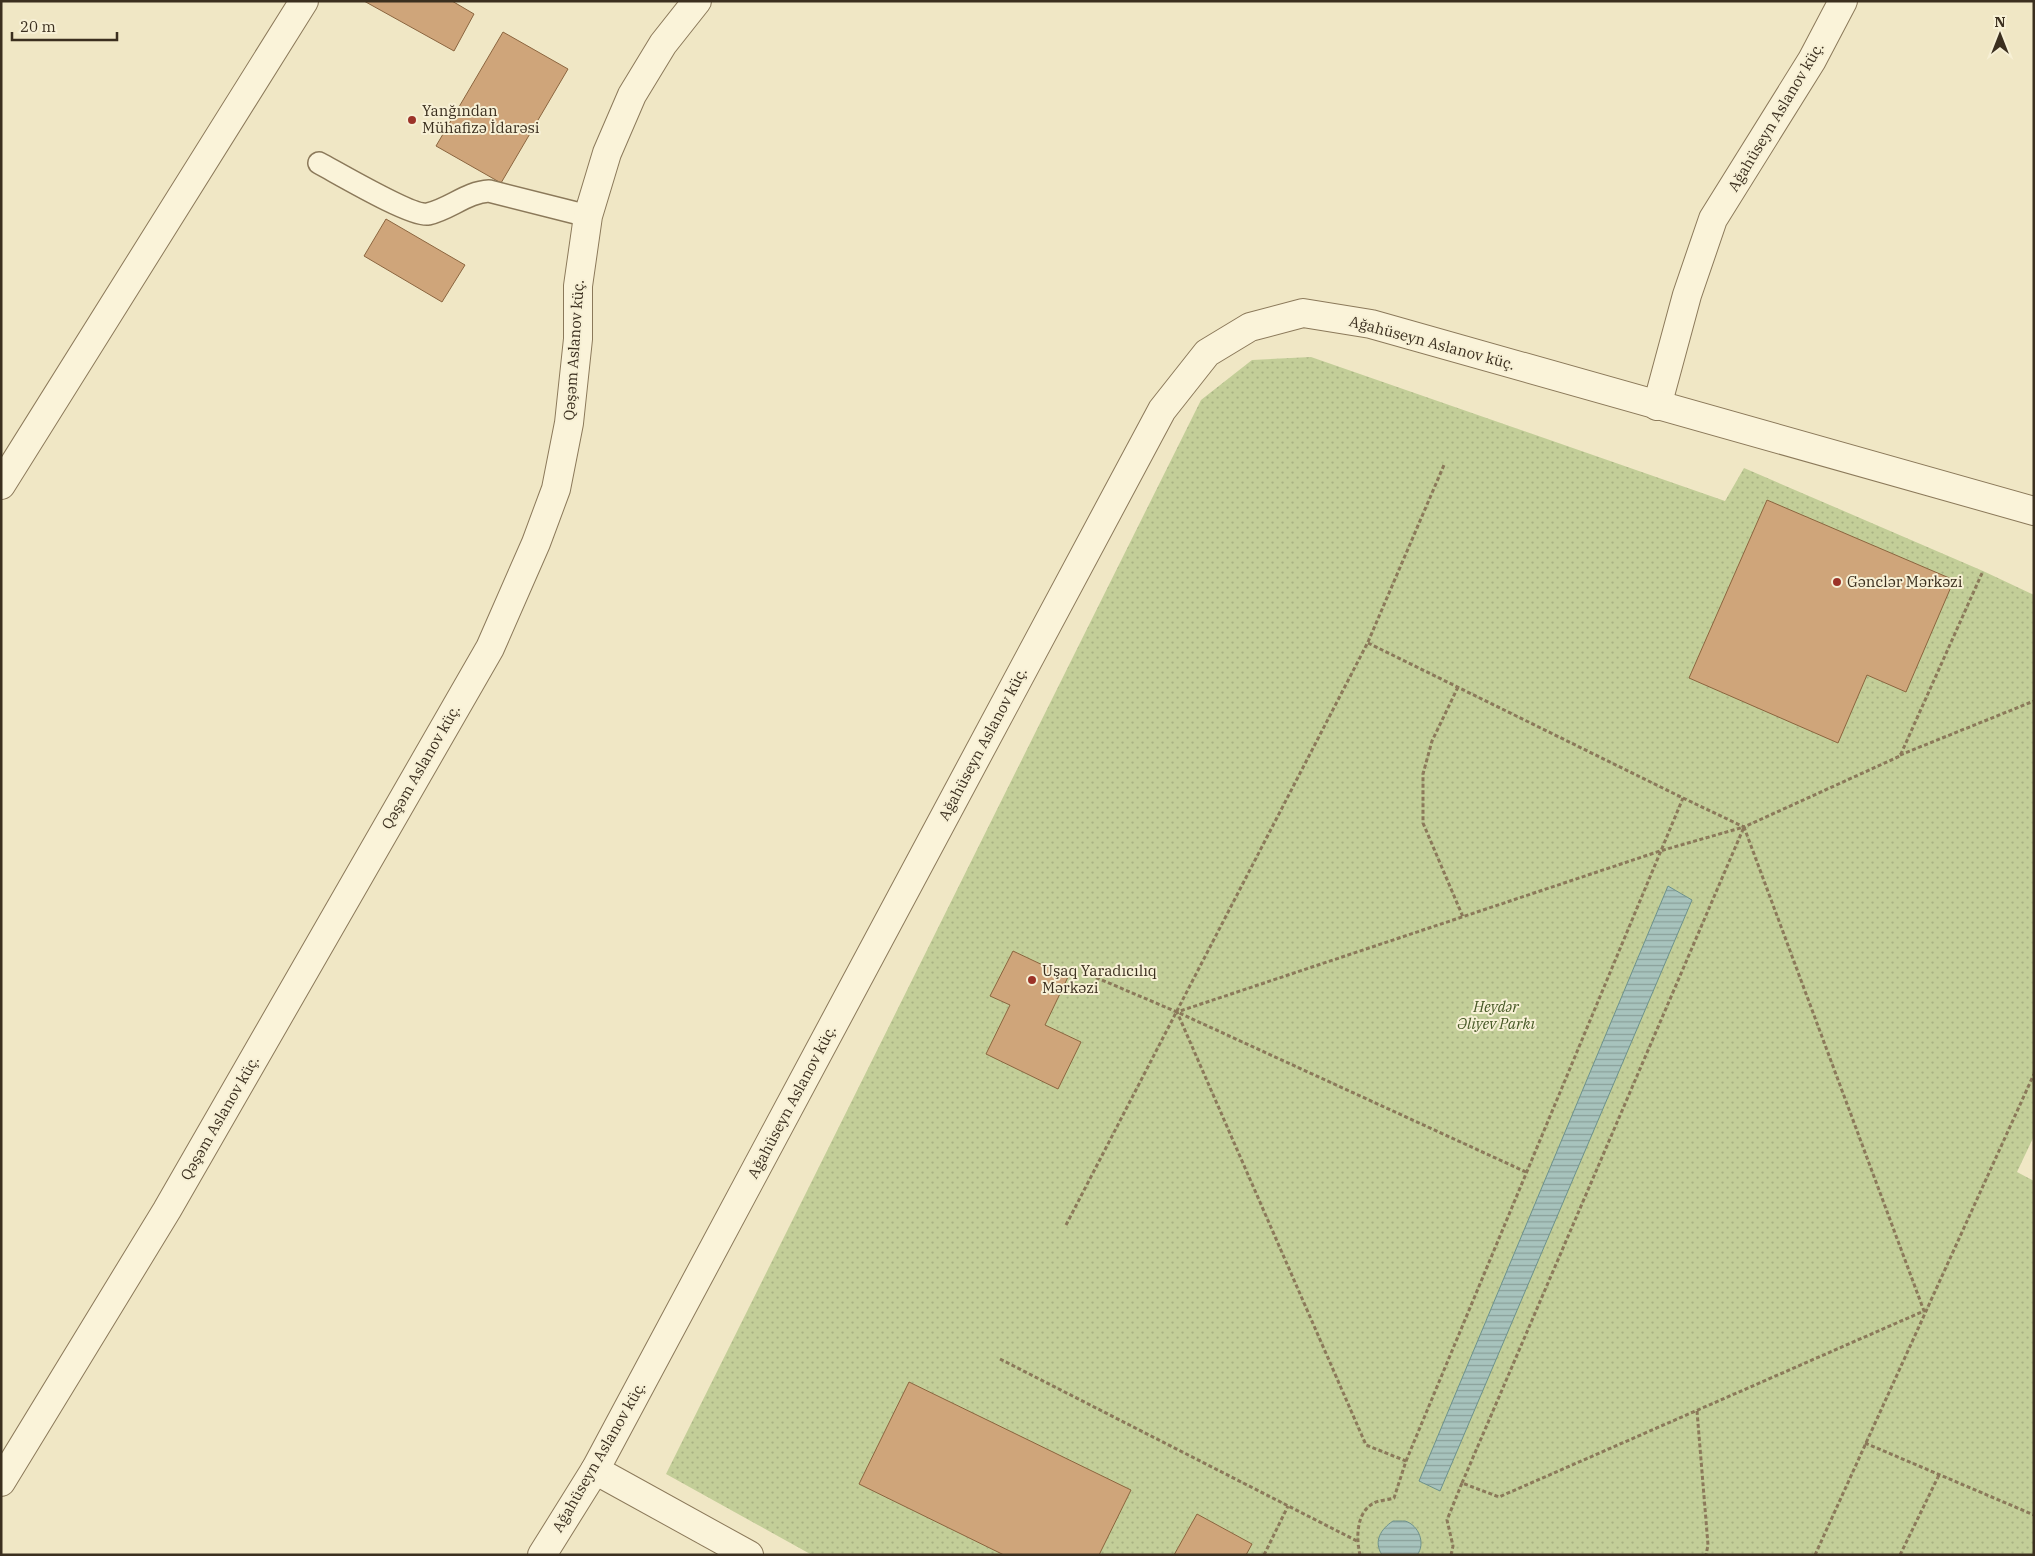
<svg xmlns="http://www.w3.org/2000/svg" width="2035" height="1556" viewBox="0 0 2035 1556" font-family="'IBM Plex Serif',serif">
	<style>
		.park { fill: url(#park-dots) }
		.water { fill: url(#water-rules); stroke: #6d928c }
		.building { fill: #cfa57a; stroke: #8b653f }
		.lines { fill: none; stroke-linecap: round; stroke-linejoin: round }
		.service-casing { stroke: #8b795a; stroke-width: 24 }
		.minor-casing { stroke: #8b795a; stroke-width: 30 }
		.tertiary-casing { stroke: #8b795a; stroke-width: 30 }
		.path { stroke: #8b795a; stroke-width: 3; stroke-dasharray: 4 2.5; stroke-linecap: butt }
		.service { stroke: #faf3d9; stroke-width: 21 }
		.minor { stroke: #faf3d9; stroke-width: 28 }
		.tertiary { stroke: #faf3d9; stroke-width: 28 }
		.poi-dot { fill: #9c3328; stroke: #f7f0d5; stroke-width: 2 }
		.labels { text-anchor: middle; stroke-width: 4; stroke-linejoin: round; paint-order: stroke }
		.poi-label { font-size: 15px; fill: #3b2f1f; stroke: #f7f0d5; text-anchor: start }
		.street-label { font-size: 15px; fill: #3b2f1f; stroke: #f7f0d5 }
		.park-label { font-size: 15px; font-style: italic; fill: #465825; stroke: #f7f0d5 }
	</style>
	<defs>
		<pattern id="park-dots" width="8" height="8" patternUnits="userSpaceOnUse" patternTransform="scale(1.25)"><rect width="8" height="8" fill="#c3ce98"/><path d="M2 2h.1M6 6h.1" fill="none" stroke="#a8b183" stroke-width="1.8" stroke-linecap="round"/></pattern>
		<pattern id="water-rules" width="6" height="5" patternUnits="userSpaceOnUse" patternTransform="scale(1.25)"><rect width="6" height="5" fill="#a7c3bd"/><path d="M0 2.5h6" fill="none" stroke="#899f99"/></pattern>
	</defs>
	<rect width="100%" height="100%" fill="#f0e7c5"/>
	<path class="park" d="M1311 357 1725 501 1744 468 1983 571 2034 595V1136L2017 1172 2034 1181V1555H812L666 1474 1201 400 1252 360Z"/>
	<g class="water">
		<path d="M1668 886 1692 900 1440 1491 1419 1481Z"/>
		<path d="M1393 1521C1396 1521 1402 1521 1405 1521 1419 1525 1426 1544 1417 1555H1382C1373 1541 1381 1529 1393 1521Z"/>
	</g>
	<g class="building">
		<path d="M364 1H452L474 14 454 51Z"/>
		<path d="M503 32 568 69 501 183 436 146Z"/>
		<path d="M386 219 465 265 442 302 364 256Z"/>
		<path d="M1767 500 1954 580 1906 692 1867 675 1838 743 1689 678Z"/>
		<path d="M1013 951 1068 977 1045 1025 1081 1042 1058 1089 986 1054 1010 1005 990 996Z"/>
		<path d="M909 1382 1131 1490 1099 1555H1004L859 1484Z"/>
		<path d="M1197 1514 1252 1544 1246 1555H1174Z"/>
	</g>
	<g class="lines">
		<g class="service-casing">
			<path id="service" d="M319 163C338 173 412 217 428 214 450 209 467 192 489 191L588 216"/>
		</g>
		<g class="minor-casing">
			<g id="minor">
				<path d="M1657 406 1687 295 1713 219 1812 60 1843 1"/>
				<path d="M595 1470 749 1555"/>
				<path d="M1 1482 167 1210 490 648 536 543 556 489 569 423 578 339V286L588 216 607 153 632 95 663 44 697 1"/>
			</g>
		</g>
		<g class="tertiary-casing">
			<g id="tertiary">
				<path d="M1 485 304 1"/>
				<path d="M542 1555 595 1470 1162 410 1207 353 1250 327 1303 313 1371 324 2034 511"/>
			</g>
		</g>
		<g class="path">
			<path d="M1368 643 1683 798 1744 827 1900 756 1983 571"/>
			<path d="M1458 687 1432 741 1423 774V823L1463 917"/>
			<path d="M1900 755 2034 701"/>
			<path d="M1090 975 1177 1012 1526 1172"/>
			<path d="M1066 1225 1368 642 1444 465"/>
			<path d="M1000 1359 1357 1541"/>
			<path d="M1697 1411 1708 1545 1706 1555"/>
			<path d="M1865 1443 2034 1515"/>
			<path d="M1406 1461 1683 798"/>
			<path d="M1462 1483 1744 827"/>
			<path d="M1264 1555 1288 1506"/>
			<path d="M1360 1555C1356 1538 1356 1512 1374 1503 1379 1500 1388 1500 1394 1498L1406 1461 1366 1445 1177 1012 1660 851 1744 827"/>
			<path d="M1451 1555 1453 1546 1447 1520 1462 1483 1499 1497 1924 1311 1744 827"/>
			<path d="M1815 1555 2034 1074"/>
			<path d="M1900 1555 1939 1475"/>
		</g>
		<use href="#service" class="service"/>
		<use href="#minor" class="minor"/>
		<use href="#tertiary" class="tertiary"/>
	</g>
	<g class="poi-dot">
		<circle cx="412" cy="120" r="5"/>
		<circle cx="1837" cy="582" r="5"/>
		<circle cx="1032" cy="980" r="5"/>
	</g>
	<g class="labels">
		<g class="poi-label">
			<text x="422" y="116">Yanğından<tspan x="422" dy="17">Mühafizə İdarəsi</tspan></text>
			<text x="1847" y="587">Gənclər Mərkəzi</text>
			<text x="1042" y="976">Uşaq Yaradıcılıq<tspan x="1042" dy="17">Mərkəzi</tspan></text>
		</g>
		<g class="street-label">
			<text transform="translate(1776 117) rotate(-59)" y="5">Ağahüseyn Aslanov küç.</text>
			<text transform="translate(1432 343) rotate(15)" y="5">Ağahüseyn Aslanov küç.</text>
			<text transform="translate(574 350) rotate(-86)" y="5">Qəşəm Aslanov küç.</text>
			<text transform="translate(983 744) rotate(-62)" y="5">Ağahüseyn Aslanov küç.</text>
			<text transform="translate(421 767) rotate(-60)" y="5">Qəşəm Aslanov küç.</text>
			<text transform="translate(792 1102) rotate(-62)" y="5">Ağahüseyn Aslanov küç.</text>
			<text transform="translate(220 1118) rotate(-60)" y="5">Qəşəm Aslanov küç.</text>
			<text transform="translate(599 1457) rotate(-60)" y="5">Ağahüseyn Aslanov küç.</text>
		</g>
		<g class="park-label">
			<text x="1496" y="1012">Heydər<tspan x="1496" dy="17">Əliyev Parkı</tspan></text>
		</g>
	</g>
	<rect width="2035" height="1556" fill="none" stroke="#3b2f1f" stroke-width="5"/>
	<g transform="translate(2000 35)" stroke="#f7f0d5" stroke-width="4" paint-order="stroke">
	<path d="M0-4L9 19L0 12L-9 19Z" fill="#3b2f1f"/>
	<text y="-8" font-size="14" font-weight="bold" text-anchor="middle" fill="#3b2f1f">N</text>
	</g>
	<path d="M12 32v8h105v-8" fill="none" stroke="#3b2f1f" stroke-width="2.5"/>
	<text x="20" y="32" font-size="15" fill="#3b2f1f" stroke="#f7f0d5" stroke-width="4" paint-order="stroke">20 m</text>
</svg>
